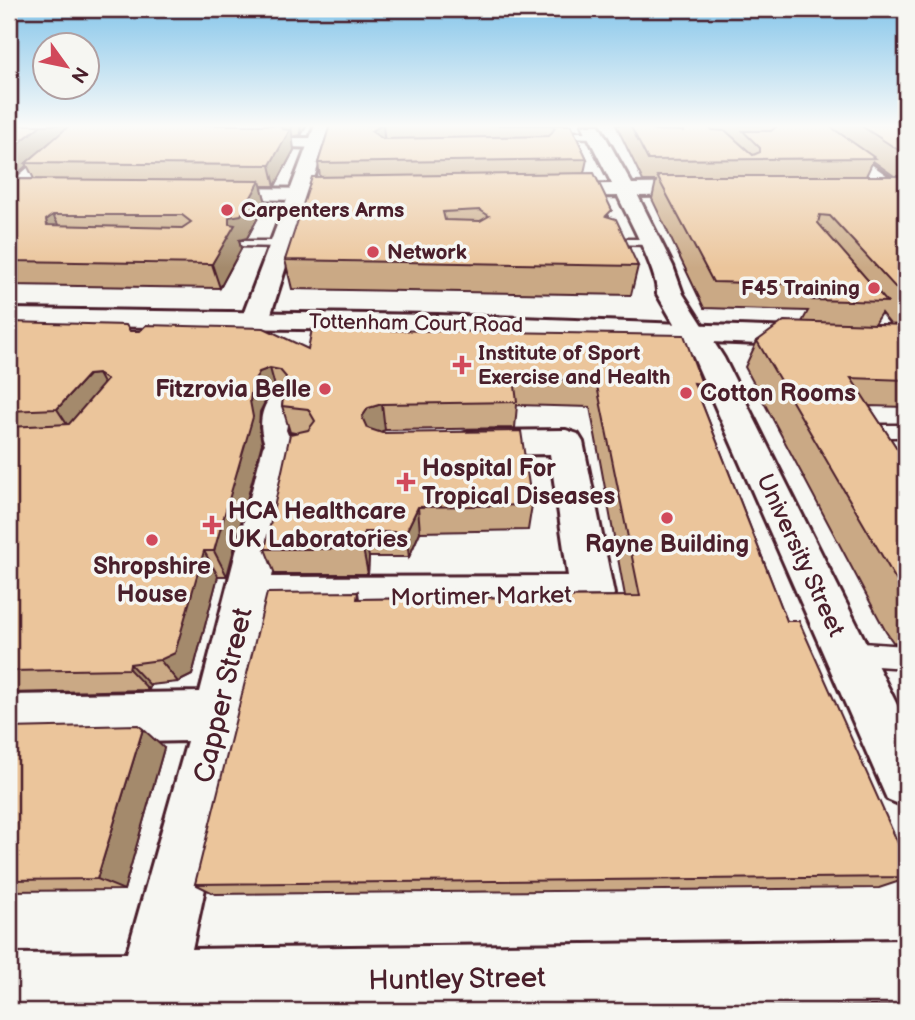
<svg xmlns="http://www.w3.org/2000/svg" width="915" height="1020" viewBox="0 0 915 1020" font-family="'Balsamiq Sans',sans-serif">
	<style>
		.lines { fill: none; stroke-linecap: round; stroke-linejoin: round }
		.service-casing { stroke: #4a1f2b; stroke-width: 5 }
		.pedestrian-casing { stroke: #4a1f2b; stroke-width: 5 }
		.minor-casing { stroke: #4a1f2b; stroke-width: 6 }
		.tertiary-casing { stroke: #4a1f2b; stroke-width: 6 }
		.primary-casing { stroke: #4a1f2b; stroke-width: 6 }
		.service { fill: #f6f6f2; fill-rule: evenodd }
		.pedestrian { fill: #f6f6f2; fill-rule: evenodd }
		.minor { fill: #f6f6f2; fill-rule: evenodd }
		.tertiary { fill: #f6f6f2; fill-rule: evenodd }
		.primary { fill: #f6f6f2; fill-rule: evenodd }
		.wall { fill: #caa985; stroke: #4a1f2b; stroke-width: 2; fill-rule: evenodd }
		.shaded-wall { fill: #a48a6c; stroke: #4a1f2b; stroke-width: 2 }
		.building { fill: #ebc59b; stroke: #4a1f2b; stroke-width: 2; fill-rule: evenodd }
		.poi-dot { fill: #d1495b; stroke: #f6f6f2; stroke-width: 2.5 }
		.labels { text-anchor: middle; stroke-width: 7; stroke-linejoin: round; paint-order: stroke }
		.far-poi-label { font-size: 21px; font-weight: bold; fill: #4a1f2b; stroke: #f6f6f2; text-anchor: start }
		.far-street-label { font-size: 21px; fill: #4a1f2b; stroke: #f6f6f2 }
		.poi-label { font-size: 24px; font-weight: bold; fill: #4a1f2b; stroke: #f6f6f2; text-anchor: start }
		.street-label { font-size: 24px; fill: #4a1f2b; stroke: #f6f6f2 }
		.near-street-label { font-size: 28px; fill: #4a1f2b; stroke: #f6f6f2 }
	</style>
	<rect width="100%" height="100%" fill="#f6f6f2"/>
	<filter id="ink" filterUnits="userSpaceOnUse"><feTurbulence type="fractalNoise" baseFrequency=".0143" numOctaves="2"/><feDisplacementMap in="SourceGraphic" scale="14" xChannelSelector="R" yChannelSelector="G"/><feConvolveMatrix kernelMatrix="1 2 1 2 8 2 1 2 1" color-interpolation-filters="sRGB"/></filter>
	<g filter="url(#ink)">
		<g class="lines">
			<g class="service-casing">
				<g id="service">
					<path d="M565 132H595L599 135 595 138 562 137Z"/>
					<path d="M609 239H652L658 242 652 245 605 244 603 242Z"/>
					<path d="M242 241H284L290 244 284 247 238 246V242Z"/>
					<path d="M868 425H906V437H880L872 442 866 440 860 431Z"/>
					<path d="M847 642 906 646V668L847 664 839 661 835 653 839 645Z"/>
				</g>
			</g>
			<g class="pedestrian-casing">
				<path id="pedestrian" d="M278 397 287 399 291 405 286 430 293 447 290 454 280 456 270 454C260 437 257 417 269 399Z"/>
			</g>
			<g class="minor-casing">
				<g id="minor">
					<path d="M78 125H97L18 197 9 199V184Z"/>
					<path d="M582 125H599L632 184 706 183 713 185 716 189 713 193 706 195 638 196 673 266 683 294 724 358 906 723V807L887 799 694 358 657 294C658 272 628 218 618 196L550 197 543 195 540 191 543 187 550 185 612 184Z"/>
					<path d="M797 125H816L906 189V204L899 202Z"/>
					<path d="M294 138H319L328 143 319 148 288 147 285 143Z"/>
					<path d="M210 188 343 189 350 191 353 195 350 199 343 201 203 198 200 194 203 190Z"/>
					<path d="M566 430 578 434 583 442 614 594 607 607 592 612 264 614 192 949 906 940V1004L387 1011H9V954L127 953 187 741 9 745V695L200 692 263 447 268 439C284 434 298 433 314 438L319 446 314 454 295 458 272 577 568 576 550 454 471 455 459 451 454 443 459 435 471 431Z"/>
				</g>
			</g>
			<g class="tertiary-casing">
				<path id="tertiary" d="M315 125H331L269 320 265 326 255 328 245 326 241 320Z"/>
			</g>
			<g class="primary-casing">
				<path id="primary" d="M9 309 438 315 906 332V350L438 331 9 325Z"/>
			</g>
			<use href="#service" class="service"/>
			<use href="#pedestrian" class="pedestrian"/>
			<use href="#minor" class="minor"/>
			<use href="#tertiary" class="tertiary"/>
			<use href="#primary" class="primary"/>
		</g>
		<g class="wall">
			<path d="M9 125H307L301 135 291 137 294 150 275 186H261L266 203 247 238 239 240 241 249 220 288 9 285ZM27 165 34 179H11Z"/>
			<path d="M330 125H571L587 159 584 173 638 266 631 295 292 289 285 260 320 177 318 163Z"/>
			<path d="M616 125H906V407L869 406 906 462V644L893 642 886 632 745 367 757 341 802 322 808 311 704 308 652 199 656 181H643ZM873 161 894 176H866ZM881 313 890 324H874Z"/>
			<path d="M9 322 130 331 308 349 702 384 698 393 787 621 906 861V879L879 888 215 894 195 884 358 592 359 599 625 596 590 407 517 405 515 428 385 430 379 432 532 505 528 530 420 532 409 557H369L368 574H275L265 549 295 433 290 432 282 406 284 396 277 394 267 398 260 412 259 427 262 443 227 576H218L192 675 178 682 150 685 149 690 9 693Z"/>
			<path d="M9 728 164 748 124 890 9 891Z"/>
		</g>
		<g class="shaded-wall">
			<path d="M41 125H73L26 163 27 165 9 181V151Z"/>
			<path d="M279 125H291L294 150 275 186 270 165Z"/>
			<path d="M300 125H307L301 135Z"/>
			<path d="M382 125H383L385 146 371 131Z"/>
			<path d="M260 181 266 203 247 238 239 240 241 249 220 288 212 264 229 224V217Z"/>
			<path d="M53 215 65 238 47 225 46 220Z"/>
			<path d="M270 368 277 394 267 398 260 412 259 427 262 443 227 576 214 551 250 401 252 386 259 372Z"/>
			<path d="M98 374 112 400 74 435 57 409 88 375Z"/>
			<path d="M382 404 385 430 372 435 366 444 362 417 368 408Z"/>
			<path d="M418 507 420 532 409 557 406 532Z"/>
			<path d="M364 532 369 557 368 574 363 549Z"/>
			<path d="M204 551 218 576 192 675 178 682 160 660Z"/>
			<path d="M130 664 150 685 149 690 129 669Z"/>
			<path d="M143 729 164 748 124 890 97 879Z"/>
		</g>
		<g class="building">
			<path d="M9 125H41L9 151Z"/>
			<path d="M70 125H280L282 129 290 130 270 165 26 163Z"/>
			<path d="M330 125H382L371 131 383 139 549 136 555 128 551 125H571L587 159 318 163Z"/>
			<path d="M630 125H650L653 130 683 131 690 125H708L712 130 726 131 753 155 760 152V148L743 131H771L778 125H828L875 158 648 160Z"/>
			<path d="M860 125H900L906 129 901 135 905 141H906V155Z"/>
			<path d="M594 173 612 210 606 216 616 219 638 266 285 260 312 177ZM480 210 489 216 480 221 445 220 443 212Z"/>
			<path d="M657 176H906V299L830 216 820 215 818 223 887 302 813 300 833 285 713 282Z"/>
			<path d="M9 179 260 181 241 215 229 217V224L235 225 212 264 9 261ZM53 215H182L191 222 182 228 47 225 46 220Z"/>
			<path d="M784 321 906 325V380L851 378 906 462V597L757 341Z"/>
			<path d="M9 322 126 325 130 331H140L146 325 264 328 308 349 312 329 684 335 702 384 694 383 787 621H799L906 861V877L195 884 267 593 358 592 357 599 640 596 596 381 514 378 517 402 382 404 368 408 362 417 367 428 382 433 521 431 532 505 418 507 406 532H364L363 549H265L290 434 308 430 315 421 308 409 282 406 286 377 280 370 270 368 259 372 252 386 250 401 253 417 214 551H204L175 653 160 660 130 664 129 669 9 671V427L69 424 107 380 98 374 88 375 57 409 9 411Z"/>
			<path d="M138 725 143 729 97 879 9 880V728Z"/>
		</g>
	</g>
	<linearGradient id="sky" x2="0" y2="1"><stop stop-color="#84c5ea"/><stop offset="0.47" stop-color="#fbfbf9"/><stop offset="1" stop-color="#fbfbf9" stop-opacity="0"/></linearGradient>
	<rect width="915" height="268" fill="url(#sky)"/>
	<g class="poi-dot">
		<circle cx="227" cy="210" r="7"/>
		<circle cx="373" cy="252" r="7"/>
		<circle cx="874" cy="288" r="7"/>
		<path d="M458.5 354.5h7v7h7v7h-7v7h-7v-7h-7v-7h7z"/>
		<circle cx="325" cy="389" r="7"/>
		<circle cx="686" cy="393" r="7"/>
		<path d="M402.5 471.5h7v7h7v7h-7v7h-7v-7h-7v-7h7z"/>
		<circle cx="667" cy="518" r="7"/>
		<path d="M208.5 514.5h7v7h7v7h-7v7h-7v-7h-7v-7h7z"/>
		<circle cx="152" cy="540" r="7"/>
	</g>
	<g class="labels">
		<g class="far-poi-label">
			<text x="241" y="217">Carpenters Arms</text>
			<text x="387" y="259">Network</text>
			<text x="860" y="295" text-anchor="end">F45 Training</text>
			<text x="478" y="360">Institute of Sport<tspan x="478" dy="24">Exercise and Health</tspan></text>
		</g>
		<g class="far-street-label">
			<text transform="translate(416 323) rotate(1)" y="7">Tottenham Court Road</text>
		</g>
		<g class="poi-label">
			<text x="311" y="397" text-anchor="end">Fitzrovia Belle</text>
			<text x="700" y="401">Cotton Rooms</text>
			<text x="422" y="476">Hospital For<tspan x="422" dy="28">Tropical Diseases</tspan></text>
			<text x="228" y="519">HCA Healthcare<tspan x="228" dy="28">UK Laboratories</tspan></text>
			<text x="667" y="552" text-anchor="middle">Rayne Building</text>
			<text x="152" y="574" text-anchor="middle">Shropshire<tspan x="152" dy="28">House</tspan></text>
		</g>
		<g class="street-label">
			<text transform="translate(801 555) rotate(65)" y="8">University Street</text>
			<text transform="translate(481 596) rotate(-1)" y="8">Mortimer Market</text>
		</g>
		<g class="near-street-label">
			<text transform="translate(222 695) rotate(-77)" y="10">Capper Street</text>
			<text transform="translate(457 978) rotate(-1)" y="10">Huntley Street</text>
		</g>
	</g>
	<rect width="915" height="1020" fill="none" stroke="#f6f6f2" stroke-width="35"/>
	<rect x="18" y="18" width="880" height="985" fill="none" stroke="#4a1f2b" stroke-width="2.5" filter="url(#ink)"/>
	<g transform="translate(66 66) rotate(123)"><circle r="33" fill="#f6f6f2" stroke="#b1a0a2" stroke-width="2"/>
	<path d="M0-5L12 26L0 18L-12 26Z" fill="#d1495b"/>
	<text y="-10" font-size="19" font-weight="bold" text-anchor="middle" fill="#4a1f2b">N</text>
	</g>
</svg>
